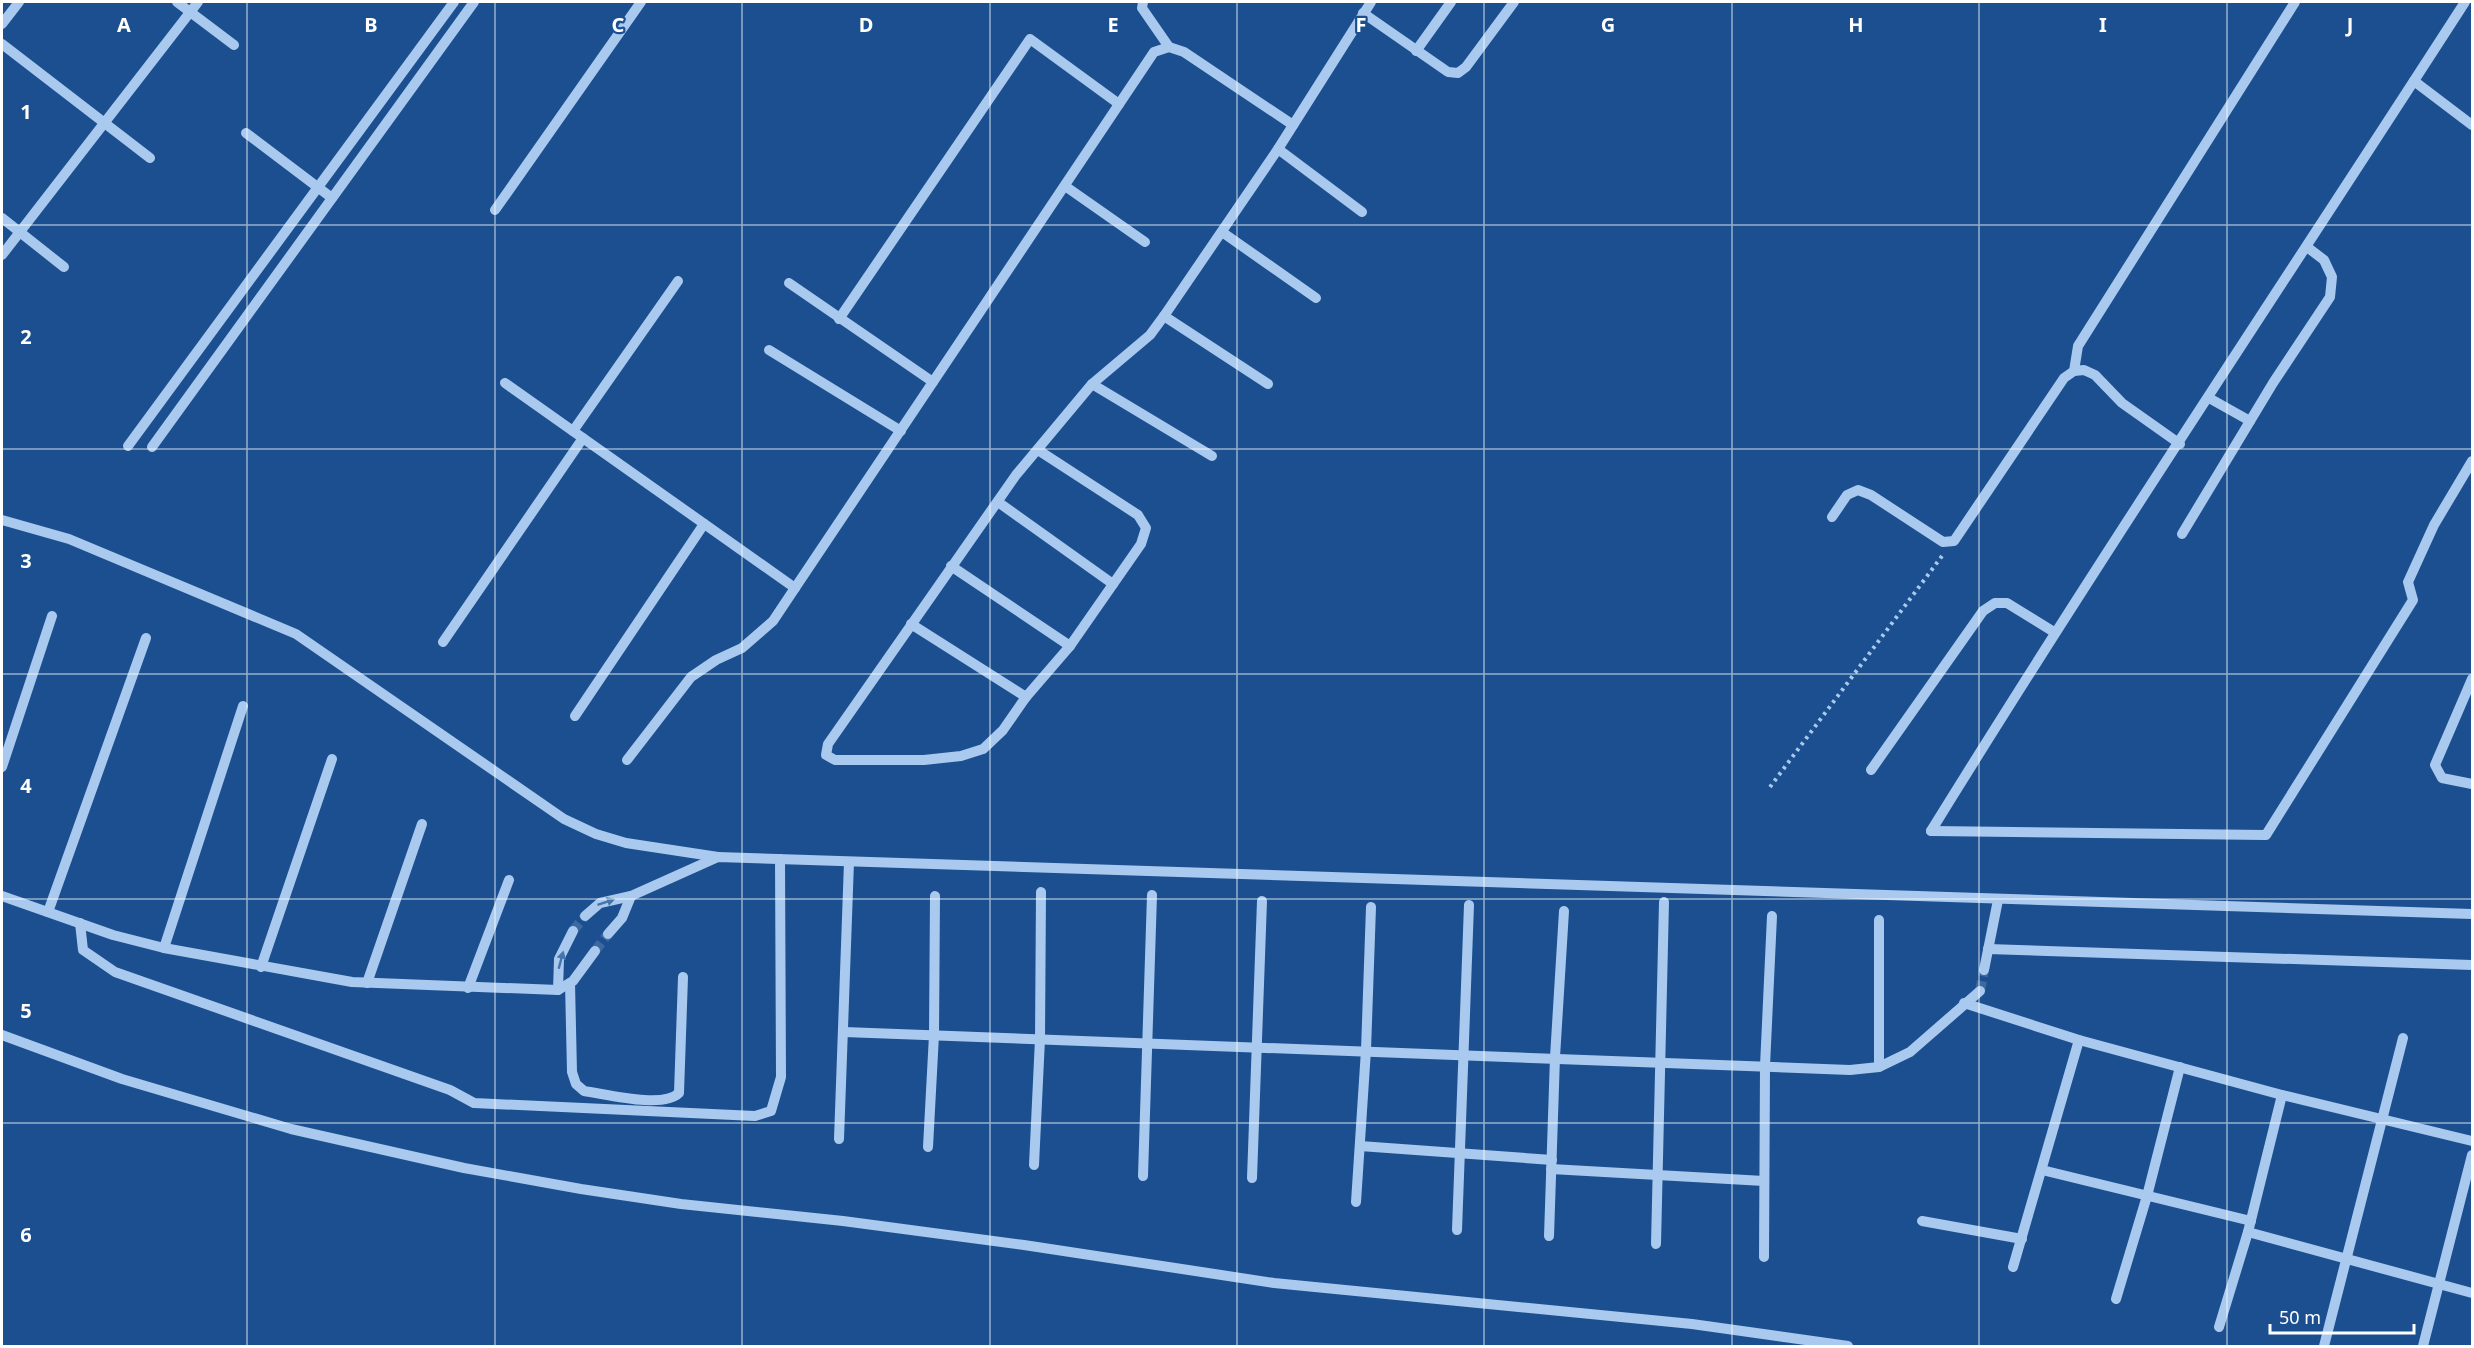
<svg xmlns="http://www.w3.org/2000/svg" width="2474" height="1348" viewBox="0 0 2474 1348" font-family="'Noto Sans',sans-serif">
	<style>
		.lines { fill: none; stroke-linecap: round; stroke-linejoin: round }
		.minor-tunnel { stroke: #3d69a0; stroke-width: 10; stroke-dasharray: 10 5; stroke-linecap: butt }
		.path { stroke: #a9c9ee; stroke-width: 4; stroke-dasharray: 3 4.5; stroke-linecap: butt }
		.minor { stroke: #a9c9ee; stroke-width: 10 }
		.oneway { fill: #4674ac }
		.grid { fill: none; stroke: #fff; stroke-width: 1.5; stroke-opacity: 0.55 }
		.grid-label { font-size: 20px; text-anchor: middle; font-weight: bold; fill: #fff; stroke: #1b4f8f; stroke-width: 4.5; stroke-linejoin: round; paint-order: stroke }
	</style>
	<rect width="100%" height="100%" fill="#1b4f8f"/>
	<g class="lines">
		<g class="minor-tunnel">
			<path d="M573 931 585 916"/>
			<path d="M595 951 608 934"/>
			<path d="M1980 991 1984 970"/>
		</g>
		<path class="path" d="M1770 787 1942 556"/>
		<g class="minor">
			<path d="M177 2 234 45"/>
			<path d="M1143 2 1142 8 1169 47"/>
			<path d="M1363 13 1448 72 1458 73 1466 67 1514 2"/>
			<path d="M2 24 19 2"/>
			<path d="M2 44 150 158"/>
			<path d="M1416 51 1451 2"/>
			<path d="M2414 81 2472 125"/>
			<path d="M246 133 332 198"/>
			<path d="M1278 149 1362 212"/>
			<path d="M1065 186 1145 242"/>
			<path d="M495 210 641 2"/>
			<path d="M2 218 64 267"/>
			<path d="M1222 232 1316 298"/>
			<path d="M2 255 198 2"/>
			<path d="M789 283 933 382"/>
			<path d="M1164 316 1268 384"/>
			<path d="M839 319 1030 39 1119 104"/>
			<path d="M769 350 901 431"/>
			<path d="M2074 371 2078 346 2295 2"/>
			<path d="M505 383 795 588 1154 52 1169 47 1184 52 1293 125"/>
			<path d="M1092 384 1212 456"/>
			<path d="M2209 398 2250 421"/>
			<path d="M573 431 678 281"/>
			<path d="M128 446 454 2"/>
			<path d="M152 447 474 2"/>
			<path d="M1038 450 1138 515 1146 528 1141 544 1070 646 1026 697 1003 730 983 749 961 756 924 760H835L826 755 828 744 1016 475 1092 384 1150 335 1164 316 1278 149 1371 2"/>
			<path d="M998 502 1113 584"/>
			<path d="M1832 517 1847 495 1858 490 1871 495 1943 542 1954 541 2064 378 2074 371 2084 370 2095 375 2122 403 2180 444"/>
			<path d="M2 520 69 539 296 634 564 819 596 834 626 843 718 857"/>
			<path d="M2182 534 2273 383 2330 297 2332 277 2324 260 2307 247"/>
			<path d="M951 566 1070 646"/>
			<path d="M911 624 1026 697"/>
			<path d="M443 642 583 438"/>
			<path d="M2472 679 2435 765 2442 778 2472 784"/>
			<path d="M575 716 704 524"/>
			<path d="M627 760 691 677 716 660 742 648 773 621 795 588"/>
			<path d="M2 767 52 616"/>
			<path d="M1871 770 1983 611 1995 603H2007L2054 632"/>
			<path d="M1931 831C2104 551 2287 278 2465 2"/>
			<path d="M1931 831 2266 835 2413 600 2408 582 2434 525 2472 461"/>
			<path d="M2 896 113 935 164 948 352 982 558 990 573 981 595 951"/>
			<path d="M48 912 146 638"/>
			<path d="M585 916 600 903 631 896 718 857 2472 914"/>
			<path d="M1879 920V1067"/>
			<path d="M80 923 83 950 115 972 450 1090 474 1103 755 1116 771 1111 781 1077 780 859"/>
			<path d="M608 934 622 918 631 896"/>
			<path d="M164 948 243 706"/>
			<path d="M1988 949 2472 965"/>
			<path d="M261 967 332 759"/>
			<path d="M1984 970 1998 900"/>
			<path d="M367 983 422 824"/>
			<path d="M570 983 572 1072 576 1084 584 1091C606 1094 663 1109 679 1093L683 977"/>
			<path d="M468 988 509 880"/>
			<path d="M558 990 559 959 573 931"/>
			<path d="M1964 1003 2079 1040 2282 1095 2472 1141"/>
			<path d="M844 1032 1850 1070 1879 1067 1910 1052 1980 991"/>
			<path d="M2 1035 122 1079 291 1129 464 1168 581 1189 681 1204 843 1221 1024 1245 1274 1283 1692 1324 1848 1346"/>
			<path d="M839 1139 849 862"/>
			<path d="M1360 1146 1552 1160"/>
			<path d="M928 1147 934 1035 935 896"/>
			<path d="M1034 1165 1040 1039 1041 892"/>
			<path d="M1551 1169 1764 1181"/>
			<path d="M2042 1170 2251 1221"/>
			<path d="M1143 1176 1152 895"/>
			<path d="M1252 1178 1262 901"/>
			<path d="M1356 1202 1366 1050 1371 907"/>
			<path d="M1922 1221 2022 1239"/>
			<path d="M1457 1230 1469 905"/>
			<path d="M2248 1232 2472 1293"/>
			<path d="M1549 1236 1555 1057 1564 911"/>
			<path d="M1656 1244 1664 902"/>
			<path d="M1764 1257 1765 1066 1772 916"/>
			<path d="M2013 1267 2079 1040"/>
			<path d="M2116 1299 2147 1196 2180 1067"/>
			<path d="M2219 1327 2248 1232 2282 1095"/>
			<path d="M2324 1346 2403 1038"/>
			<path d="M2423 1346 2472 1155"/>
		</g>
	</g>
	<defs><path id="oneway-solid" d="M-6-.8H1V-3.2L6.5 0L1 3.2V.8H-6Z" transform="scale(1.5)"/></defs>
	<g class="oneway">
		<use href="#oneway-solid" transform="translate(606 902) rotate(-18)"/>
		<use href="#oneway-solid" transform="translate(561 960) rotate(-75)"/>
	</g>
	<path class="grid" d="M247 2V1346M495 2V1346M742 2V1346M990 2V1346M1237 2V1346M1484 2V1346M1732 2V1346M1979 2V1346M2227 2V1346M2 225H2472M2 449H2472M2 674H2472M2 899H2472M2 1123H2472"/>
	<g class="grid-label">
		<text x="124" y="32">A</text>
		<text x="371" y="32">B</text>
		<text x="618" y="32">C</text>
		<text x="866" y="32">D</text>
		<text x="1113" y="32">E</text>
		<text x="1361" y="32">F</text>
		<text x="1608" y="32">G</text>
		<text x="1856" y="32">H</text>
		<text x="2103" y="32">I</text>
		<text x="2350" y="32">J</text>
		<text x="26" y="119">1</text>
		<text x="26" y="344">2</text>
		<text x="26" y="568">3</text>
		<text x="26" y="793">4</text>
		<text x="26" y="1018">5</text>
		<text x="26" y="1242">6</text>
	</g>
	<rect width="2474" height="1348" fill="none" stroke="#ffffff" stroke-width="6"/>
	<path d="M2270 1324v9h144v-9" fill="none" stroke="#ffffff" stroke-width="3"/>
	<text x="2279" y="1324" font-size="18" fill="#ffffff" stroke="#1b4f8f" stroke-width="4.5" paint-order="stroke">50 m</text>
</svg>
